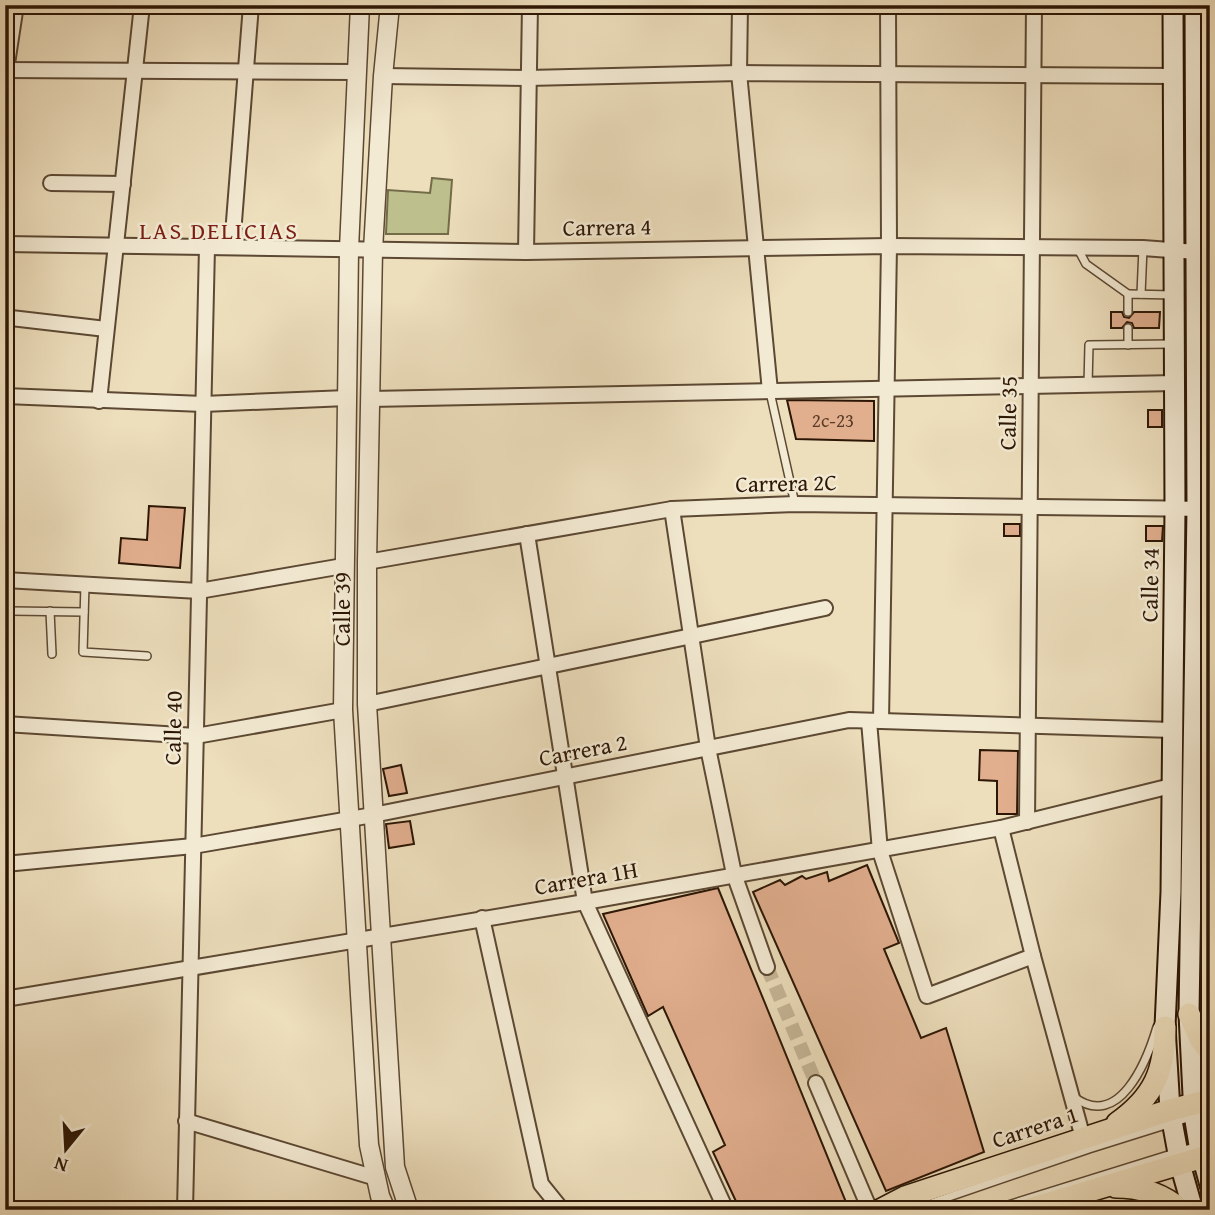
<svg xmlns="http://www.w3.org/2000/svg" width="1215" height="1215" viewBox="0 0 1215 1215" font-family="'Gentium Book Plus',serif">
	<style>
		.green { fill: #bdc08d; stroke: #746b49; stroke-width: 2 }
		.building { fill: #e1ae8e; stroke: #2c1605; stroke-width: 2 }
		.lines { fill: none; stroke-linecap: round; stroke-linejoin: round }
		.minor-tunnel { stroke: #c6b697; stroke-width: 14; stroke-dasharray: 14 7; stroke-linecap: butt }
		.service-casing { stroke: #5c4833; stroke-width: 10 }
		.minor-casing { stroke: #5c4833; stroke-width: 18 }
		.tertiary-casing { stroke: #5c4833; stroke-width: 21 }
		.secondary-casing { stroke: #2c1605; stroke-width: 23 }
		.primary-casing { stroke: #2c1605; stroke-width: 24 }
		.service { stroke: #f3ead3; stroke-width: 7 }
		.minor { stroke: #f3ead3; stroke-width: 14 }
		.tertiary { stroke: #f3ead3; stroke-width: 18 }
		.secondary { stroke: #f3ead3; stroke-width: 19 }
		.primary { stroke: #eddebc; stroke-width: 21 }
		.labels { text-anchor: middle; stroke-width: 5; stroke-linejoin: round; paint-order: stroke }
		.number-label { font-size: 19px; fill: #593c27 }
		.street-label { font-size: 23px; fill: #2c1605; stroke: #f3ead3 }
		.neighbourhood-label { font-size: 24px; letter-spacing: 2px; fill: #7a1f14; stroke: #f3ead3 }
	</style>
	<rect width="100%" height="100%" fill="#eddebc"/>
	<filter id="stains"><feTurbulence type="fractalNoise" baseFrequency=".00286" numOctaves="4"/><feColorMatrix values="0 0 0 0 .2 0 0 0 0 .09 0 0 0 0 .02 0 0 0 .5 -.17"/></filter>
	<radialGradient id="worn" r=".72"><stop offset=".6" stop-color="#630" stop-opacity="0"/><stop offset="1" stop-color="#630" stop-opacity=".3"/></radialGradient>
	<path class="green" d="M432 178 452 180 448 234H386L388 190 430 193Z"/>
	<g class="building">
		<path d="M1111 312H1122L1124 317 1129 318 1134 312H1160L1159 328H1134L1132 323 1127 322 1122 328H1111Z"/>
		<path d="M787 400 874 401V441L796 439Z"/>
		<rect x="1148" y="410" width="14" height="17"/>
		<path d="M149 506 185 508 180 568 119 563 121 538 147 540Z"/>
		<rect x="1004" y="524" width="16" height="12"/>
		<path d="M1146 526H1163L1162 541H1146Z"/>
		<path d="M980 750 1018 751 1017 814H997V781L979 780Z"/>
		<path d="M401 765 407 793 389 796 383 769Z"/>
		<path d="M410 821 414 844 389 848 386 824Z"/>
		<path d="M867 865 899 943 884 949 921 1038 946 1028 984 1152 886 1191 753 892 780 880 785 885 802 876 806 879 827 872 829 881Z"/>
		<path d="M718 888 848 1207 843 1210H740L713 1152 725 1145 663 1007 648 1016 603 914Z"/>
	</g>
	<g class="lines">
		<path class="minor-tunnel" d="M767 967 816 1083"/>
		<g class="service-casing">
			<g id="service">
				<path d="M1078 249 1086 264 1128 294"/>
				<path d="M1141 294 1143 248"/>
				<path d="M1128 312V294L1174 295"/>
				<path d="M1128 328V345"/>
				<path d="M1088 385 1089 345 1172 344"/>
				<path d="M770 392 795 504"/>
				<path d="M85 585 83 652 147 656"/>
				<path d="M11 611 84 612"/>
				<path d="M50 611 52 654"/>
				<path d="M1074 1097C1119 1131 1147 1061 1157 1027"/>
				<path d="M911 1210 1089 1149 1210 1111"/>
				<path d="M992 1210 1210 1142"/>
			</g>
		</g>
		<g class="minor-casing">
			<g id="minor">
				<path d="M740 5 739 73 770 391"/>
				<path d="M5 70 356 72"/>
				<path d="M383 76 528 78 739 73 1174 76"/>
				<path d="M5 77 16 5"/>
				<path d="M51 183 123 184"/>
				<path d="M5 244 526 252 889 246 1143 248 1210 253"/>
				<path d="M232 247 251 5"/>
				<path d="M526 252 530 5"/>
				<path d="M11 318 106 329"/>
				<path d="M5 396 203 404 347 398"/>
				<path d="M370 399 1175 383"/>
				<path d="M99 401 142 5"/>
				<path d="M672 509 708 748 734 874 767 967"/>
				<path d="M527 534 585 902 726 1210"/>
				<path d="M367 562 672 509 795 504 1210 509"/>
				<path d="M5 580 199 591 343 566"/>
				<path d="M367 704 825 608"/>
				<path d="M869 721 880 851 927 996 1033 956"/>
				<path d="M881 721 889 246 888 5"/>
				<path d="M5 724 196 736 343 710"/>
				<path d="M1027 822 1034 5"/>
				<path d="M1001 828 1033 956 1083 1138"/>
				<path d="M5 864 193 846 373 815 849 720 1173 730"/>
				<path d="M1191 895H1210"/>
				<path d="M482 918 541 1184 562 1210"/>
				<path d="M5 999 585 902 1001 828 1171 786"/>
				<path d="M816 1083 870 1210"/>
				<path d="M186 1121 376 1178"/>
				<path d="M185 1210 207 247"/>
			</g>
		</g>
		<g class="tertiary-casing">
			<g id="tertiary">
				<path d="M360 5 349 249 343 710 369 1145 380 1196 386 1210"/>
				<path d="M390 5 383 76 373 250 367 562V704L395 1167 409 1210"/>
			</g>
		</g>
		<g class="secondary-casing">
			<g id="secondary">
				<path d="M1173 5 1175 509 1171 892 1165 1027 1170 1110 1180 1164 1193 1210"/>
				<path d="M1195 5 1197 509 1189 1014 1194 1115 1199 1145 1210 1185"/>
			</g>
		</g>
		<g class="primary-casing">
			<g id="primary">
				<path d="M1189 1014 1200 1039 1210 1052"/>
				<path d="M1117 1123C1154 1097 1165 1071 1165 1027"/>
				<path d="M1116 1187C1140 1187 1163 1194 1181 1210"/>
				<path d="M880 1210 905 1197 1170 1110 1210 1100"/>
				<path d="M1026 1210 1210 1155"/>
			</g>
		</g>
		<use href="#service" class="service"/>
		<use href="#minor" class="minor"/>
		<use href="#tertiary" class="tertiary"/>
		<use href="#secondary" class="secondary"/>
		<use href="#primary" class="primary"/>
	</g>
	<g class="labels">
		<g class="number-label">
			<text x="833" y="427">2c-23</text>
		</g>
		<g class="street-label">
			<text transform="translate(607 227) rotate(-1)" y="8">Carrera 4</text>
			<text transform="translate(1008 413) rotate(-89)" y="8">Calle 35</text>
			<text transform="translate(786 483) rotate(-1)" y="8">Carrera 2C</text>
			<text transform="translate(1150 585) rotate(-89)" y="8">Calle 34</text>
			<text transform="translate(342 609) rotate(-90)" y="8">Calle 39</text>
			<text transform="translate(173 728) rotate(-89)" y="8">Calle 40</text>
			<text transform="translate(583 750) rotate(-11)" y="8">Carrera 2</text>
			<text transform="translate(586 878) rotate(-10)" y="8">Carrera 1H</text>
			<text transform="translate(1035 1127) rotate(-18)" y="8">Carrera 1</text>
		</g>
		<g class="neighbourhood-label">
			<text x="219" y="239">LAS DELICIAS</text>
		</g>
	</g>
	<rect width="1215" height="1215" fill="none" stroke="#eddebc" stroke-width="28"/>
	<rect x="7" y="7" width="1201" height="1201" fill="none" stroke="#2c1605" stroke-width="3.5"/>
	<rect x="14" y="14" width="1187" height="1187" fill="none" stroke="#2c1605" stroke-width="2"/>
	<g transform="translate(66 1149) rotate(198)" stroke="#f3ead3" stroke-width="5" paint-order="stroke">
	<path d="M0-5L12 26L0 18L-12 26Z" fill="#2c1605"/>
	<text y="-10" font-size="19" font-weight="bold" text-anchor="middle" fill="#2c1605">N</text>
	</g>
	<rect width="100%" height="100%" filter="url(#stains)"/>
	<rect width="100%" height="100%" fill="url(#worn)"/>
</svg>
